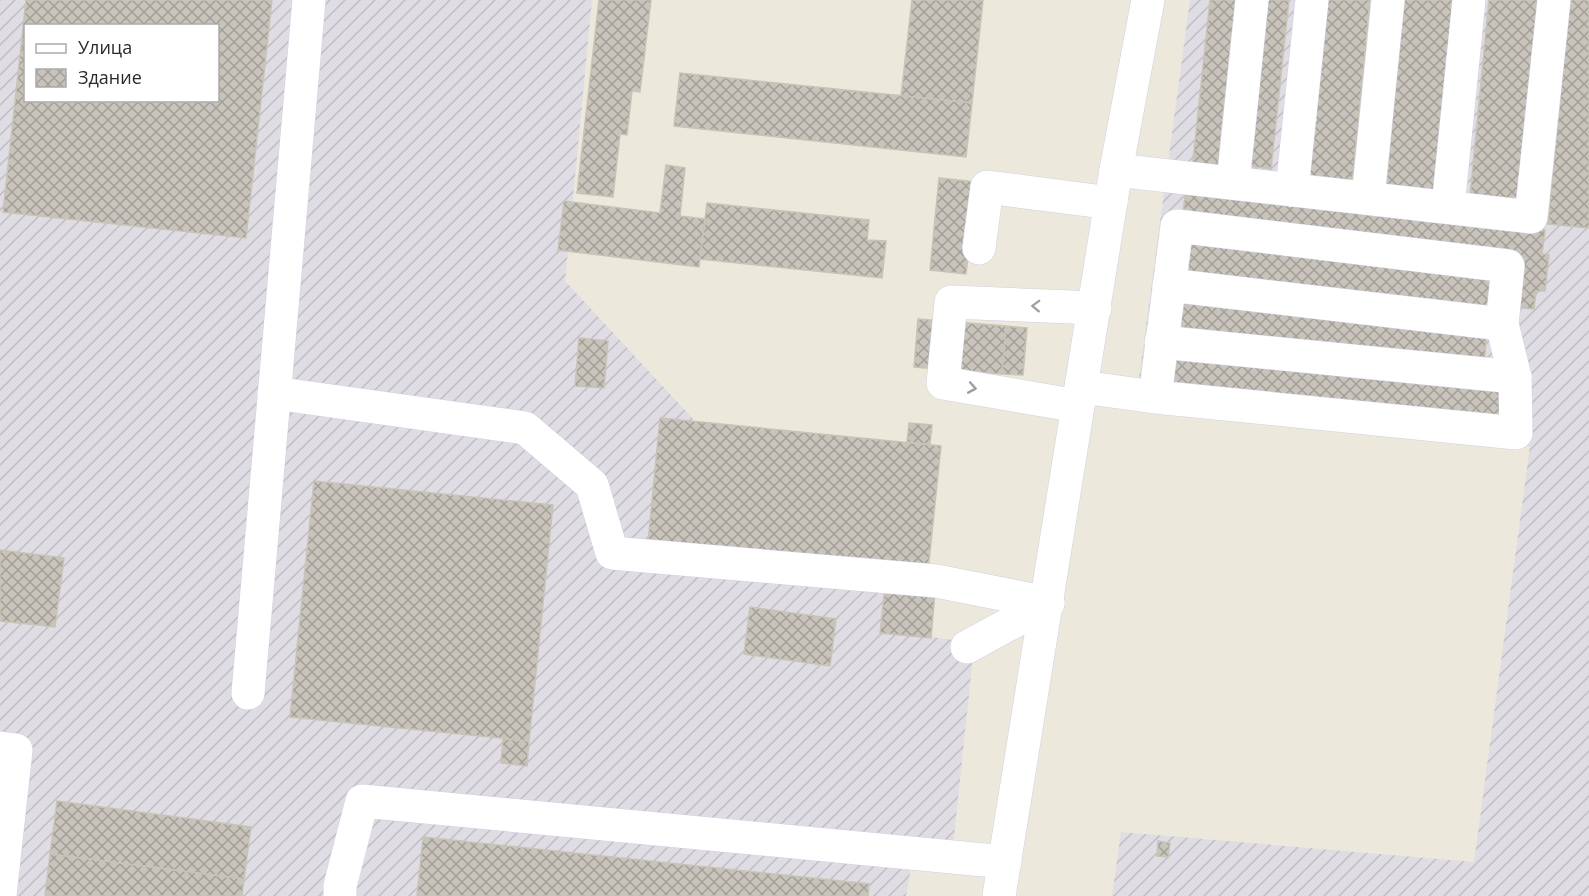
<svg xmlns="http://www.w3.org/2000/svg" width="1589" height="896" viewBox="0 0 1589 896" font-family="'Open Sans',sans-serif">
	<style>
		.industrial { fill: url(#industrial-furrows); fill-rule: evenodd }
		.building { fill: url(#building-cross-hatch); stroke: #c8c4b5; stroke-width: 1.5; fill-rule: evenodd }
		.lines { fill: none; stroke-linecap: round; stroke-linejoin: round }
		.minor-casing { stroke: #d0d0e3; stroke-width: 34 }
		.minor { stroke: #fff; stroke-width: 33 }
		.oneway { stroke: #9f9f9f }
	</style>
	<defs>
		<pattern id="industrial-furrows" width="10" height="10" patternUnits="userSpaceOnUse" patternTransform="scale(1.5)"><rect width="10" height="10" fill="#e0dce4"/><path d="M-1 1l2-2M0 10L10 0M9 11l2-2" fill="none" stroke="#c0bdc4"/></pattern>
		<pattern id="building-cross-hatch" width="8" height="8" patternUnits="userSpaceOnUse" patternTransform="scale(1.5)"><rect width="8" height="8" fill="#c8c4bb"/><path d="M0 0l8 8M0 8l8-8" fill="none" stroke="#a39f98"/></pattern>
	</defs>
	<rect width="100%" height="100%" fill="#ece8db"/>
	<g class="industrial">
		<path d="M0 0H592L565 281 695 421 941 446 928 570 937 572 931 637 954 640 973 656 952 856 911 867 906 896H0ZM26 26H218V100H26Z"/>
		<path d="M1190 0H1589V896H1112L1121 832 1474 862 1530 446 1135 408Z"/>
	</g>
	<g class="building">
		<path d="M26 0H272L246 238 3 212ZM26 26H218V100H26Z"/>
		<path d="M599 0H651L640 92 632 91 627 135 620 134 613 197 577 193Z"/>
		<path d="M912 0H983L972 103 901 96Z"/>
		<path d="M1210 0H1236L1217 173 1192 170Z"/>
		<path d="M1265 0H1289L1271 169 1248 166Z"/>
		<path d="M1321 0H1370L1352 185 1303 180Z"/>
		<path d="M1404 0H1454L1436 190 1386 186Z"/>
		<path d="M1489 0H1538L1519 201 1470 196Z"/>
		<path d="M1569 0H1589V228L1548 224Z"/>
		<path d="M680 73 972 103 966 157 674 126Z"/>
		<path d="M666 165 685 168 680 216 705 219 699 267 558 250 564 201 660 213Z"/>
		<path d="M939 178 976 182 966 274 930 270Z"/>
		<path d="M1186 188 1545 230 1542 254 1549 255 1545 291H1536L1534 309 1515 307 1520 261 1182 221Z"/>
		<path d="M707 203 869 220 867 240 886 241 882 278 700 259Z"/>
		<path d="M1179 240 1496 277 1492 307 1176 270Z"/>
		<path d="M1181 302 1487 331 1484 366 1177 336Z"/>
		<path d="M918 319 1006 326 1002 374 914 367Z"/>
		<path d="M1006 326 1027 328 1023 375 1002 374Z"/>
		<path d="M579 338 608 341 604 388 575 386Z"/>
		<path d="M1174 354 1507 387 1504 418 1171 385Z"/>
		<path d="M660 418 941 446 928 571 648 542Z"/>
		<path d="M909 423 932 425 930 444 907 442Z"/>
		<path d="M314 481 553 505 529 741 290 717Z"/>
		<path d="M0 550 64 558 55 627 0 621Z"/>
		<path d="M885 587 935 592 931 638 880 633Z"/>
		<path d="M750 607 836 619 830 666 744 654Z"/>
		<path d="M503 739 529 741 527 766 501 763Z"/>
		<path d="M57 801 251 827 244 879 50 854Z"/>
		<path d="M423 837 869 884 868 896H417Z"/>
		<path d="M1158 841 1170 843 1168 857 1157 856Z"/>
		<path d="M50 854 244 879 242 896H45Z"/>
	</g>
	<g class="lines">
		<g class="minor-casing">
			<g id="minor">
				<path d="M1116 170 1531 217 1554 0"/>
				<path d="M1233 183 1252 0"/>
				<path d="M1292 190 1312 0"/>
				<path d="M1368 198 1388 0"/>
				<path d="M1448 207 1469 0"/>
				<path d="M979 248 987 187 1111 203"/>
				<path d="M1169 285 1502 324"/>
				<path d="M1161 342 1515 377"/>
				<path d="M1082 387 1155 397 1516 433 1515 377 1502 324 1508 266 1177 226 1155 397"/>
				<path d="M274 393 525 428 592 485 612 553 936 581 1048 603"/>
				<path d="M1078 406 943 383 951 302 1095 308"/>
				<path d="M967 647 1048 603"/>
				<path d="M248 693 309 0"/>
				<path d="M0 748 16 750 0 895"/>
				<path d="M340 896V886L362 801 1005 862"/>
				<path d="M999 896 1116 170 1148 0"/>
			</g>
		</g>
		<use href="#minor" class="minor"/>
	</g>
	<defs><path id="oneway-chevron" d="M-2-3.5L2.5 0L-2 3.5" fill="none" stroke-width="1.6" stroke-linecap="round" stroke-linejoin="round" transform="scale(1.5)"/></defs>
	<g class="oneway">
		<use href="#oneway-chevron" transform="translate(1036 306) rotate(-178)"/>
		<use href="#oneway-chevron" transform="translate(972 388) rotate(10)"/>
	</g>
	<rect x="24" y="24" width="195" height="78" fill="#ffffff" stroke="#aaaaaa" stroke-width="1.5"/>
	<rect x="36" y="44" width="30" height="9" fill="#ffffff" stroke="#aaaaaa" stroke-width="1.5"/>
	<text x="78" y="54" font-size="18" fill="#2a2a2a">Улица</text>
	<rect x="36" y="69" width="30" height="18" fill="url(#building-cross-hatch)" stroke="#aaaaaa" stroke-width="1.5"/>
	<text x="78" y="84" font-size="18" fill="#2a2a2a">Здание</text>
</svg>
